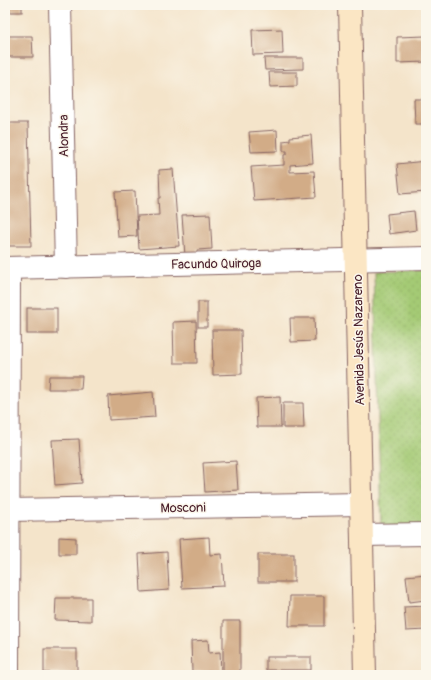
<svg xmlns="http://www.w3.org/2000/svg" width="431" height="680" viewBox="0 0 431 680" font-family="Pangolin,sans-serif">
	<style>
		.park { fill: url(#park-dots); stroke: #777450 }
		.building { fill: #d2ac87 }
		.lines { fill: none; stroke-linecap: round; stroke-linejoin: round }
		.minor-casing { stroke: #866463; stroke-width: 24 }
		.secondary-casing { stroke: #866463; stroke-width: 24 }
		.minor { stroke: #fff; stroke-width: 22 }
		.secondary { stroke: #fbe6c4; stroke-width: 22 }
		.labels { text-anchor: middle; stroke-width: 3; stroke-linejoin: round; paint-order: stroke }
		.street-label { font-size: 13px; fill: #4a1f2b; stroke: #fbf7ec }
	</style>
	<defs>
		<pattern id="park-dots" width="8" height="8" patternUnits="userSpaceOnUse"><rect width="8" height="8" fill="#a4ca74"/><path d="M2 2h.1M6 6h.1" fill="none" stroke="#8fad65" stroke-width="1.8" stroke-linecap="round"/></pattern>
	</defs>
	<rect width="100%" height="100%" fill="#fbf7ec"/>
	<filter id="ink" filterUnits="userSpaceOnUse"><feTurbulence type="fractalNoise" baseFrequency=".025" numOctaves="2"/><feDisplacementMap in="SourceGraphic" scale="8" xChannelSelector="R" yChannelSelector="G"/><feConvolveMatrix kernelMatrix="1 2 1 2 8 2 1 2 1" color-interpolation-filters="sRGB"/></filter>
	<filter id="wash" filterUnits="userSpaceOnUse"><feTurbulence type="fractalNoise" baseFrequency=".012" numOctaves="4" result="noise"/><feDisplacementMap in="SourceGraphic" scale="16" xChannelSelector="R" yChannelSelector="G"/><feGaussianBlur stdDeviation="0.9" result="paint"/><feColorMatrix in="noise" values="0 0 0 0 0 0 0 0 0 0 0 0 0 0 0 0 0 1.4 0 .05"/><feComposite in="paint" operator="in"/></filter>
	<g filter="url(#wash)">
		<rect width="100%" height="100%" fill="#f4e4ca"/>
		<path class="park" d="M426 270V525L381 527 374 272Z"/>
		<g id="blocks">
			<g class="building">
				<rect x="5" y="5" width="17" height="7"/>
				<path d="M282 29 283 54 253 55 252 30Z"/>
				<path d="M5 36H32L33 57H5Z"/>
				<path d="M426 36V62L397 63V37Z"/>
				<path d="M264 58H303V69L265 70Z"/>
				<path d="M269 72H297V86L270 87Z"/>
				<path d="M414 99H426V124H415Z"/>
				<path d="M5 123H28L31 246H5Z"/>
				<path d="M277 130 278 151 251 152 249 132Z"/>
				<path d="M311 135 313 163 290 165V172L314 171 316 197 254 201 251 167 284 165V155L287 154V151H283V141L290 140V137Z"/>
				<path d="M426 161V192L400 194 397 164Z"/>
				<path d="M173 169 179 246 139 249 137 216 159 215 158 198H160L159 170Z"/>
				<path d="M135 191 137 236 118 237 115 192Z"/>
				<path d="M414 211 416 230 389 234 387 214Z"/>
				<path d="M210 214 212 249 197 250V255L185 256 182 215Z"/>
				<rect x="198" y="302" width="9" height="25"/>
				<rect x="27" y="308" width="30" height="26"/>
				<path d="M290 318H314L315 341 291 342Z"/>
				<path d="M196 321 197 363H174L173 322Z"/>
				<path d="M212 330H241L242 374 213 375Z"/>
				<path d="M49 376H82L81 389H48Z"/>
				<path d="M153 392 155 417 109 420 108 396Z"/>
				<path d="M280 397 281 427H257L256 398Z"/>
				<path d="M283 403H303L304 428H283Z"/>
				<path d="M79 439 82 483 55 485 52 440Z"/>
				<path d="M236 461 238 490 205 492 203 463Z"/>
				<path d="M59 537 76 538V554H59Z"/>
				<path d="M209 537 210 555 222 554 224 586 182 588 179 539Z"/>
				<path d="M167 552 169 590 141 592 139 554Z"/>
				<rect x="258" y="554" width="36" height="28"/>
				<path d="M426 574V600L409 602 406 576Z"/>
				<path d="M290 596H324V626H289Z"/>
				<path d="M56 598H91V621L55 620Z"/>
				<path d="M426 606V630L406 631 404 607Z"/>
				<path d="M223 621H240V675L223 674Z"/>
				<path d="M208 640 209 653 220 652 221 671 192 672 191 641Z"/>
				<rect x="44" y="649" width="33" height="24"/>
				<rect x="266" y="657" width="45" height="13"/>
			</g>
		</g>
	</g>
	<g filter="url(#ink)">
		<use href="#blocks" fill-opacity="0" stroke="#866463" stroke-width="1"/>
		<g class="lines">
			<g class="minor-casing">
				<g id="minor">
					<path d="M60 5 66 267"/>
					<path d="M5 268 426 258"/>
					<path d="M5 512 8 510 361 504"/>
					<path d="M362 535 426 534"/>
					<path d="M8 675 9 268"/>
				</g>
			</g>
			<g class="secondary-casing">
				<path id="secondary" d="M350 5 365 675"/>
			</g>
			<use href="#minor" class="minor"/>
			<use href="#secondary" class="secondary"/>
		</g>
	</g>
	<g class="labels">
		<g class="street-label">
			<text transform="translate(63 136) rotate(-91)" y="5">Alondra</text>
			<text transform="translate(216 263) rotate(-1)" y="5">Facundo Quiroga</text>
			<text transform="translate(358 340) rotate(-91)" y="5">Avenida Jesús Nazareno</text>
			<text transform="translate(183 507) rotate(-1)" y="5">Mosconi</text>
		</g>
	</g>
	<rect width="431" height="680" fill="none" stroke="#fbf7ec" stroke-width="20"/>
</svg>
